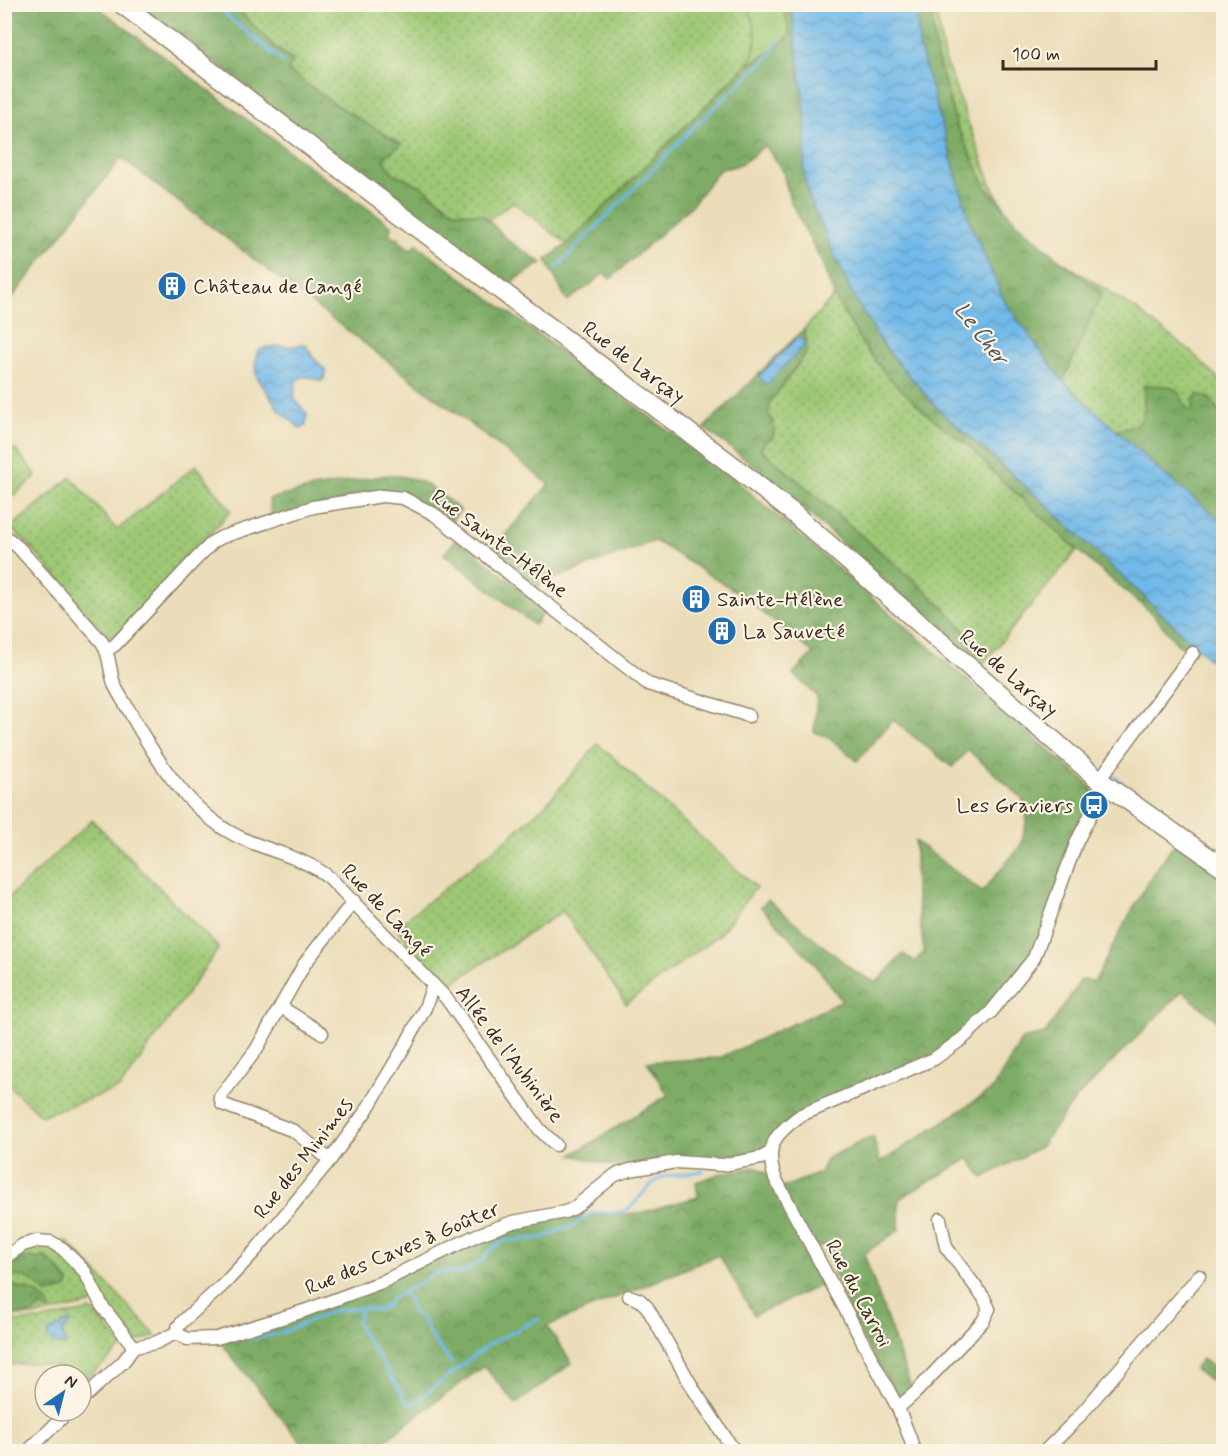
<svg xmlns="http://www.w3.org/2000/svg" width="1228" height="1456" viewBox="0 0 1228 1456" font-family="Mynerve,sans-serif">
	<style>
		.grass { fill: url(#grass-dots); stroke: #6c794a; stroke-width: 1.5 }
		.forest { fill: url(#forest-crowns); stroke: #5c6b42; stroke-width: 1.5 }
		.garden { fill: #9dc875; stroke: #6c794a; stroke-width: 1.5 }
		.water { fill: url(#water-waves); stroke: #567284; stroke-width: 1.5 }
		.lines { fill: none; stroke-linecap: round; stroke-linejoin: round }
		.stream { stroke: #71b9e9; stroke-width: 3 }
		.street-casing { stroke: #93846c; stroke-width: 15 }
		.primary-casing { stroke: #93846c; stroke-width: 21 }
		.street { stroke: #fff; stroke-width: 12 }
		.primary { stroke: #fff; stroke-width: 18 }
		.labels { text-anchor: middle; stroke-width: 4.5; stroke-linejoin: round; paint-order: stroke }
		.poi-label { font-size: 21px; fill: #3b2a1e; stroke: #fcf5e5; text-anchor: start }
		.street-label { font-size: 21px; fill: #3b2a1e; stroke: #fcf5e5 }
		.water-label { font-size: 22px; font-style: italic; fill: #4b555b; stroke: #fcf5e5 }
	</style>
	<defs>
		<pattern id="grass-dots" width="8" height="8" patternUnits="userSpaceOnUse" patternTransform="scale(1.5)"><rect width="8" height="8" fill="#9dc875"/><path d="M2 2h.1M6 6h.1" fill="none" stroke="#81a35f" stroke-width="1.8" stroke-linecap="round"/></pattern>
		<pattern id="forest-crowns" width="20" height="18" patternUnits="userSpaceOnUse" patternTransform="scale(1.5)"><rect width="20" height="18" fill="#7eac66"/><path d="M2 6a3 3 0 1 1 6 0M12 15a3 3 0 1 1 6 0" fill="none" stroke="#688c53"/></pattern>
		<pattern id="water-waves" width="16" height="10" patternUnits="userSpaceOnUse" patternTransform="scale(1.5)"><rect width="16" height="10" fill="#71b9e9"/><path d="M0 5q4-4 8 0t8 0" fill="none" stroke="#5e97bc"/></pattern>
	</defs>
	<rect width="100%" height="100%" fill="#fcf5e5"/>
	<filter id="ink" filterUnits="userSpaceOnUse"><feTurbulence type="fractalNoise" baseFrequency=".0167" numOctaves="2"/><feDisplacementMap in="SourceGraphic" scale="12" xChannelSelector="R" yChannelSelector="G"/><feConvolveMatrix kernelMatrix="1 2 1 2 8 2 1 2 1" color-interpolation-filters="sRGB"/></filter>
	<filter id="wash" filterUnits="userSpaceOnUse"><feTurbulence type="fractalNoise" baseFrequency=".008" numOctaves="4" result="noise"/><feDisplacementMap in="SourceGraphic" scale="24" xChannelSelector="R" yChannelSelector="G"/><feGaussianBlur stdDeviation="1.35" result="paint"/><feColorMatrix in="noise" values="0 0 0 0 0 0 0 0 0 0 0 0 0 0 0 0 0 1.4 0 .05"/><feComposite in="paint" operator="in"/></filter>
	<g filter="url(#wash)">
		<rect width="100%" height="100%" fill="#ebddb9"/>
		<g class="grass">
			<path d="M233 5H748C755 27 761 41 749 63L567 244 513 202 487 221 483 215 454 211 421 186 393 173 383 158 401 144C361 121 323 98 287 69L293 61 276 48Z"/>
			<path d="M930 5H935L944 57 993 189 1005 208 986 187 957 126 936 54Z"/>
			<path d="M1058 259 1134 308 1189 350 1216 376 1223 386V417L1209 398 1194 399 1192 411H1188L1181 397 1145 385C1141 417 1152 424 1115 431L1063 381 1102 293Z"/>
			<path d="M834 296 863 345 889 378 928 415 970 447 992 471 1077 550 981 666 963 629 944 608 918 584 761 449 774 422 768 414 770 402 804 356 807 349 804 329Z"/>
			<path d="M10 449H15L35 473V478L14 495C0 491 4 467 5 454Z"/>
			<path d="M196 465 231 511 116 637H108L27 543 10 528 71 477 117 530Z"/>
			<path d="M598 744 756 887 719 935 626 1004 563 911 449 985 444 981 441 982 396 927 508 838 546 804Z"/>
			<path d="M92 820 219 948 120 1088 41 1116 5 1082V901Z"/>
			<path d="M66 1240 156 1336 137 1342 62 1244Z"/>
			<path d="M37 1246 50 1247 60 1253 84 1276 96 1303 35 1316H5V1264L24 1249Z"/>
			<path d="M91 1310 98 1316 123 1347 88 1377C58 1366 37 1359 5 1366V1322L42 1320Z"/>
		</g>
		<g class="forest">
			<path d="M5 5H95L310 167 392 226 389 233 394 237 393 239 399 237 398 240 412 250 416 244 734 479 1087 783 1098 797 1034 958 962 1039 792 1121 749 1160 630 1170 572 1155 668 1095 647 1062 719 1058 842 1001 815 964 761 907 768 900 854 971 876 983 903 954 915 962 924 951 915 886V841L982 892 1021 845 1027 820 1022 798 968 750 952 767 893 720 857 761 830 738 814 732 817 697 793 674 813 653 737 592 655 541 542 583 534 591 488 555 549 484 121 158 5 307Z"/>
			<path d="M138 5H233L276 48 293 61 288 70C323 98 362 121 401 144L383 158 393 173 421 186 454 211 483 215 509 241 542 263 509 284 373 184Z"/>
			<path d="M783 5H791L806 120 804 174 809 198 852 294 883 345 939 410 1051 509 1198 647 1193 653 1177 644 1153 614 1093 564 992 471 970 447 928 415 889 378 863 345 834 296 822 263 790 201 783 172 765 145C751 157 740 169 721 168L691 206 610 279 604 273 590 285 567 301 546 260 567 244 749 63 766 55 790 35Z"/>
			<path d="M916 5H930L936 54 957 126 986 187 1017 223 1058 259 1102 293 1063 381 1005 302 970 223 919 45Z"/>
			<path d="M804 329 807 349 804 356 770 402 768 414C775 423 776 429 772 439L766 440 761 449 918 584 944 608 963 629 981 666 757 468 704 428Z"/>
			<path d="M1144 385 1168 386 1178 391 1188 411H1192L1194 399 1197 395 1209 398 1223 417V522L1160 471 1115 431C1151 424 1143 418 1144 385Z"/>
			<path d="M387 475C422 476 434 489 460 510L448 525 393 496 272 519 269 499 313 488Z"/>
			<path d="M457 538 546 610 534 625 444 554Z"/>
			<path d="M1179 838 1223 868V1026L1182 991 1074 1101 1040 1147 983 1178 969 1158 899 1199V1230L864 1254 912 1390 897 1395 854 1324 823 1245 803 1253 824 1284 754 1315 719 1255 547 1326 572 1363 516 1404 484 1366 370 1451H308L217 1338 304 1311 463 1242 548 1215 571 1217 640 1213 698 1197 696 1182 718 1174 756 1167 775 1178 781 1188 820 1173 827 1158 873 1136 880 1163 993 1089 1022 1039 1045 1034 1081 980 1095 981C1120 931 1145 882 1179 838Z"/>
			<path d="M31 1257 38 1259 44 1257C55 1264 64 1273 69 1284L66 1289 47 1293 26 1277 11 1276 8 1272C13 1261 20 1259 31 1257Z"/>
			<path d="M4 1281C27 1294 32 1283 51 1308L48 1310 39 1307 33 1314 5 1313Z"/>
			<path d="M1202 1359 1223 1374V1389L1194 1369Z"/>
		</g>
		<path class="garden" d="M748 5H783L790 35 766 55 749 63C761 41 755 27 748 5Z"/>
		<g class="water">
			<path d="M791 5H916L919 45 970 223 1005 302 1063 381 1160 471 1223 522V672L1051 509 939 410 883 345 852 294 809 198 804 174 806 120Z"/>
			<path d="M798 337 804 342V346L766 385 759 376Z"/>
			<path d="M302 344 306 345 313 357 326 371 324 379 321 381C311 377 304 374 296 381L294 398 307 414 306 425 301 429 279 410 257 377 255 369 257 352C272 341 286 350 302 344Z"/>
			<path d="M69 1321 71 1322 62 1332 66 1345H56L47 1338 49 1332Z"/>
		</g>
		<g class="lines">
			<g class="stream">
				<path d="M213 4 283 62"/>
				<path d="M556 268 692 129 768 57 780 38"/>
				<path d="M1113 776 1137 794"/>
				<path d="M403 1293 410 1302 413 1313 424 1321 431 1337 452 1363"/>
				<path d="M361 1309 357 1322 360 1329 410 1406 488 1345 538 1319"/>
				<path d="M249 1339 281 1333 336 1310 357 1308 378 1310 386 1307 393 1297 408 1290 438 1272 461 1274 483 1260 489 1251 503 1241 541 1238 571 1227 593 1212 613 1213 629 1209 651 1185 663 1177 703 1171"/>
			</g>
		</g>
	</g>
	<g filter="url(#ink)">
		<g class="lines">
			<g class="street-casing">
				<g id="street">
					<path d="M4 535 19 548 102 642C111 656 109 672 115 686 120 697 128 707 133 718 157 760 182 800 223 828 256 850 299 853 330 878L446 998 540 1130 556 1145"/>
					<path d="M107 650 115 645 196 559 213 542 222 537 313 507 382 496 403 498 434 514 648 684 749 716"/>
					<path d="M1099 780 1193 653"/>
					<path d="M281 1007 322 1033"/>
					<path d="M330 1160 294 1131 222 1104 220 1097 256 1050 305 963 354 901"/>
					<path d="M4 1258 23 1245 37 1241 51 1242 63 1249 85 1272 102 1306 134 1347"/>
					<path d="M629 1296 640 1300 647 1307 694 1390 731 1446 737 1452"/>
					<path d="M176 1333 178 1327 183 1321 224 1284 255 1251 330 1160 366 1111 406 1044 425 1008 433 985"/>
					<path d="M81 1400 123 1362 134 1347 155 1343 176 1333 187 1339 217 1338 304 1311 382 1282 477 1235 513 1222 565 1212 574 1208 615 1175 630 1170 676 1162 723 1165 761 1158 770 1153"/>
					<path d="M898 1408 915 1393 983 1321 989 1309 984 1298 946 1247 940 1219"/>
					<path d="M27 1452 69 1411"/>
					<path d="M914 1452 910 1438 898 1408 775 1178C764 1146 775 1134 801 1115L934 1059 962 1039 991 1012 1034 958 1077 841 1106 785"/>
					<path d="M1044 1452 1076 1420 1199 1276"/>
					<path d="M1162 1452H1171"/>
				</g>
			</g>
			<g class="primary-casing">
				<path id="primary" d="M122 4 736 468 793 513 1099 780 1224 868"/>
			</g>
			<use href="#street" class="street"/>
			<use href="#primary" class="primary"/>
		</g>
	</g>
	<defs>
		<g id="building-disc" transform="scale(1.5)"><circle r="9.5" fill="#1f6fb2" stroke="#fcf5e5"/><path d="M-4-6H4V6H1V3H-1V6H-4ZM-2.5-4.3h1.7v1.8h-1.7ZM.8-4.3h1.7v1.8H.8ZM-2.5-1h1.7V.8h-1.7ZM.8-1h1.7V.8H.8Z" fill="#fff"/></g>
		<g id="bus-disc" transform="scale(1.5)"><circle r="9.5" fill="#1f6fb2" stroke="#fcf5e5"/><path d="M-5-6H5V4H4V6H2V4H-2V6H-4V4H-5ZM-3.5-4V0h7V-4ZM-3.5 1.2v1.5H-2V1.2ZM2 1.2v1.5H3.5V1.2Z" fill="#fff"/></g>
	</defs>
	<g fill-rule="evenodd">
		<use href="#building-disc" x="172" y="286"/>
		<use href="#building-disc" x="696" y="599"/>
		<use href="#building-disc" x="722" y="631"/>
		<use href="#bus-disc" x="1094" y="805"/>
	</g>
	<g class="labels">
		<g class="poi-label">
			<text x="193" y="293">Château de Cangé</text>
			<text x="717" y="606">Sainte-Hélène</text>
			<text x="743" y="638">La Sauveté</text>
			<text x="1073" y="812" text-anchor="end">Les Graviers</text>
		</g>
		<g class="street-label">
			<text transform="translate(634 362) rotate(37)" y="7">Rue de Larçay</text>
			<text transform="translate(500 543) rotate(37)" y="7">Rue Sainte-Hélène</text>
			<text transform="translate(1009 673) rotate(41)" y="7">Rue de Larçay</text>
			<text transform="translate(387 910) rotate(46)" y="7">Rue de Cangé</text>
			<text transform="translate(510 1054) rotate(53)" y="7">Allée de l'Aubinière</text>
			<text transform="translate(303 1158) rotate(-52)" y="7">Rue des Minimes</text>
			<text transform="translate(402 1248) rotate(-23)" y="7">Rue des Caves à Goûter</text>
			<text transform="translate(859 1293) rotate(62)" y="7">Rue du Carroi</text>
		</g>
		<g class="water-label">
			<text transform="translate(982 333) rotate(52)" y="8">Le Cher</text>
		</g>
	</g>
	<rect width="1228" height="1456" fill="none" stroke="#fcf5e5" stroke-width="24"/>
	<g transform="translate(63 1393) rotate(35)"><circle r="28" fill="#fcf5e5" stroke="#afa495" stroke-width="1.5"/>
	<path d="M0-4.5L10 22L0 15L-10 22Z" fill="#1f6fb2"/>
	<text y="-9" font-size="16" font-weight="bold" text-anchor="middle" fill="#3b2a1e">N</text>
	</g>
	<path d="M1003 60v9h153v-9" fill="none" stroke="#3b2a1e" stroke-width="3"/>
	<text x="1012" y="60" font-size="18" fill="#3b2a1e" stroke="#fcf5e5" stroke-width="4.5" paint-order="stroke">100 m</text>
</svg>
